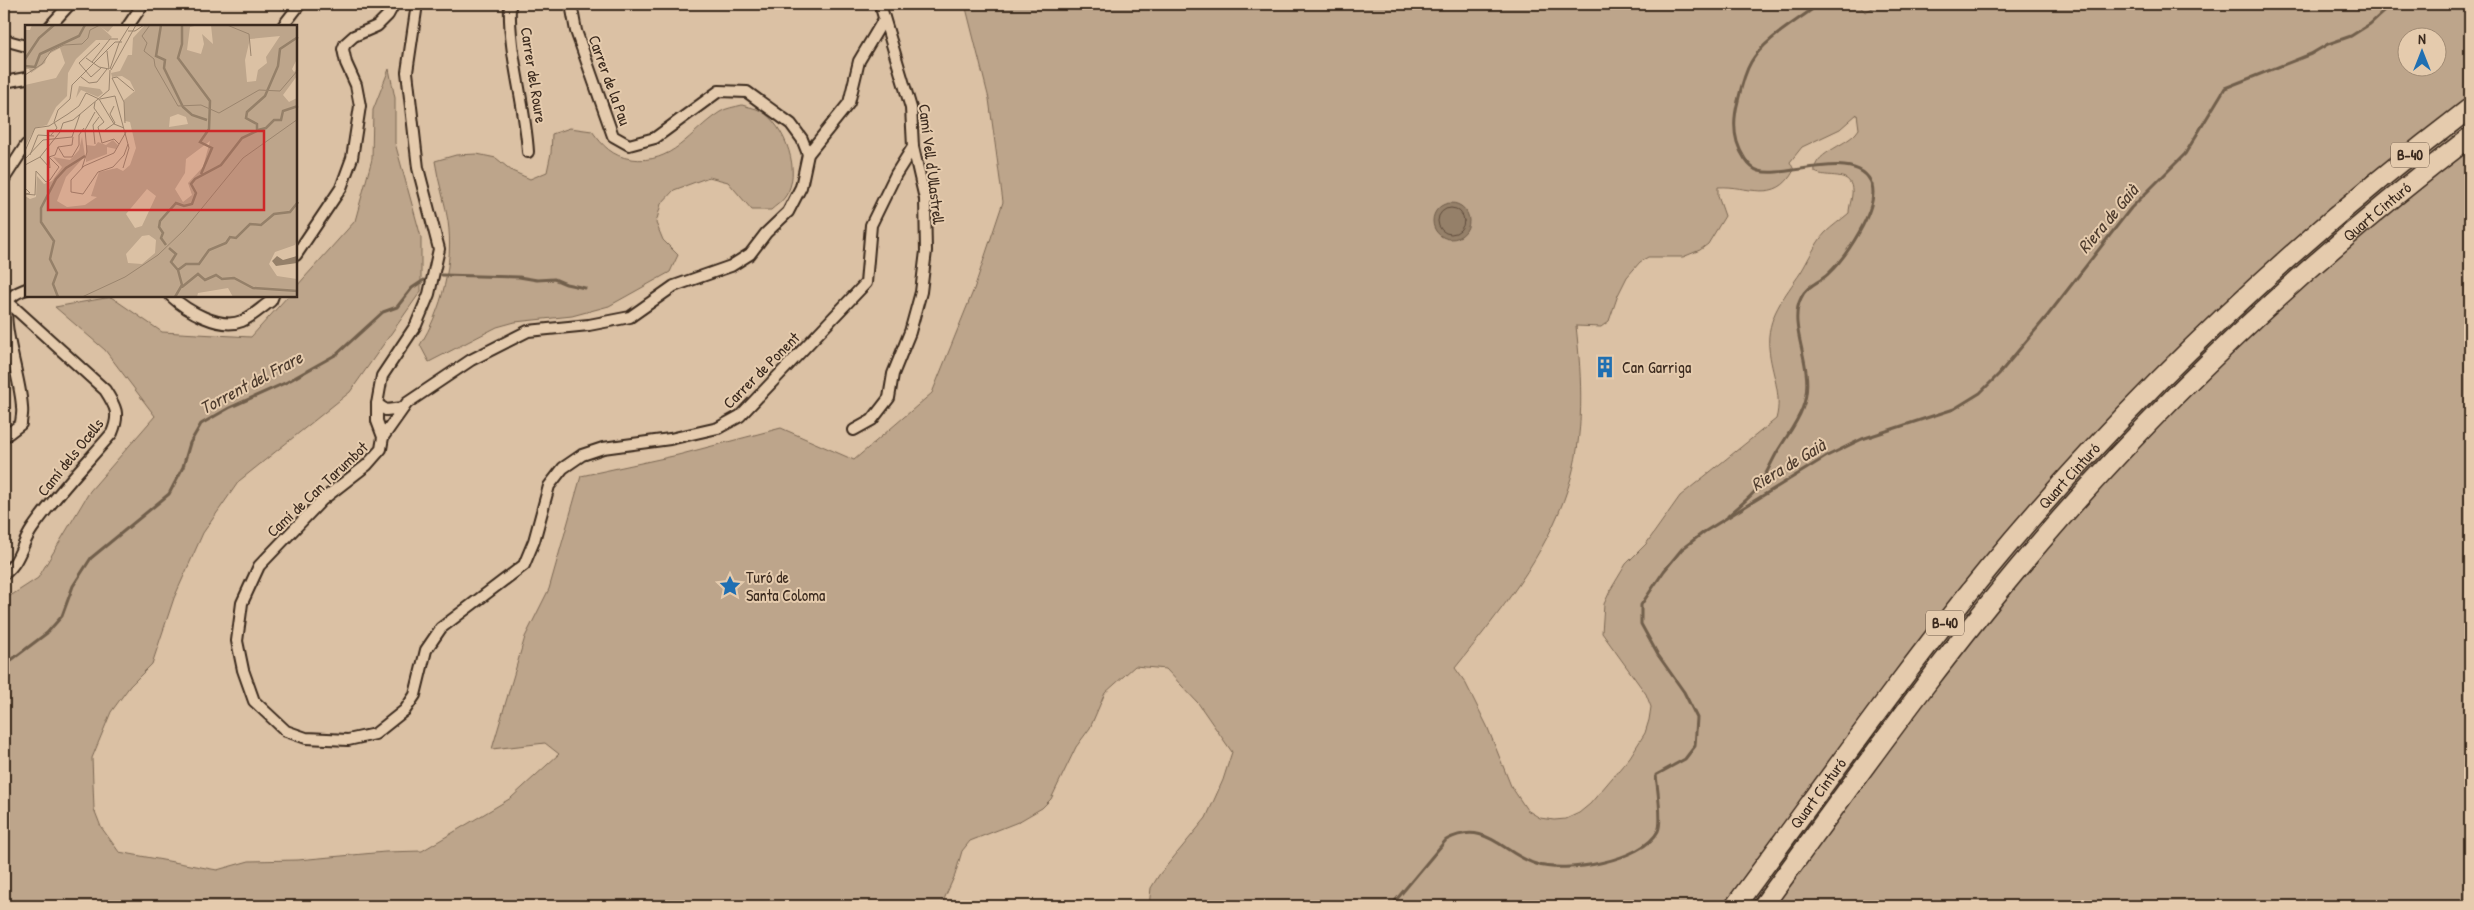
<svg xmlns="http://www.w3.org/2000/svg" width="2474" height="910" viewBox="0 0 2474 910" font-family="'Patrick Hand',sans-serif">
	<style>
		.green { fill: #bda58b; stroke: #7c6854; fill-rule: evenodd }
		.water { fill: #958069; stroke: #715e4b }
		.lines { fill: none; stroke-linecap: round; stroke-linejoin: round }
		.shore { stroke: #5f4c3c; stroke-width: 1 }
		.stream { stroke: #715e4b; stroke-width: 3 }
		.street-casing { stroke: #3b2a1e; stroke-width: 14 }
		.highway-casing { stroke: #3b2a1e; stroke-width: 22 }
		.street { stroke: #e5cbad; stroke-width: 10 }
		.highway { stroke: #e5cbad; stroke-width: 19 }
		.labels { text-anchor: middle; stroke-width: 4; stroke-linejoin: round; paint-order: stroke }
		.shield { fill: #e5cbad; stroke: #6e5a49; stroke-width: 1 }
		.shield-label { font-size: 15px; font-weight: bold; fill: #3b2a1e }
		.street-label { font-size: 16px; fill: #3b2a1e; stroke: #e5cbad }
		.poi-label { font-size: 16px; fill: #3b2a1e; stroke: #e5cbad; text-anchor: start }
		.water-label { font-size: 18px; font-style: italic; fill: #4d3b2d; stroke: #e5cbad }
		.inset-river { fill: none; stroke: #958069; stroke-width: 2.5 }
		.inset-road { fill: none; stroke: #9b856e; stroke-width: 1 }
		.view { fill: #ce2828; fill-opacity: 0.15; stroke: #ce2828; stroke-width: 2.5 }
		.inset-edge { fill: none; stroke: #3b2a1e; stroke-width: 2.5 }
	</style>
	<rect width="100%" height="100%" fill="#dbc1a4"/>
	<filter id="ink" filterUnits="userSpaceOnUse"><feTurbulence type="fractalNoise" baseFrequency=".02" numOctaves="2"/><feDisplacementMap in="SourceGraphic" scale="10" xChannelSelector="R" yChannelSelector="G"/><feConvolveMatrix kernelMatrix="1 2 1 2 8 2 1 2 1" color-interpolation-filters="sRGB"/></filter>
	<g filter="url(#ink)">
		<g class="green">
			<path d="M965 4H1858L1865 12 1880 4H2470V906H1149L1151 888 1159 875 1206 818 1223 780 1232 752 1198 703 1166 669 1135 666 1105 693 1090 728 1076 747 1051 799 1042 808 1018 822 970 841 962 851 955 875 941 906H4V600L38 578 90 491 155 416 105 350 55 307 111 297 162 332 251 337 288 296H296V287L355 221 372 159 373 110 389 69 395 98V143L421 237V291L350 392 239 481 203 533 174 598 152 664 130 686 111 712 92 758 94 809 101 827 119 852 217 870 249 861 298 860 385 852 422 851 511 798 559 754 545 743 492 749 525 637 549 589 581 476 678 455 781 428 854 460 932 393 974 289 1003 202 989 99ZM2406 38H2436V68H2406ZM1857 114 1859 129 1856 133C1845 146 1812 154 1815 172 1827 179 1850 170 1852 189 1853 197 1849 205 1849 213 1841 220 1832 226 1825 233 1815 244 1809 259 1801 272 1785 296 1766 317 1769 348 1771 373 1783 394 1776 419L1680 496 1646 544 1626 564 1611 589 1604 604 1602 633 1646 694 1651 707 1649 720 1645 733 1630 757 1590 804 1579 813 1566 819 1554 820 1540 818 1527 810 1511 786 1487 726 1465 682 1455 668C1499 613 1546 556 1568 488 1585 436 1582 379 1576 326L1601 327 1609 321 1618 295 1627 277 1640 262 1648 257H1683L1700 250 1708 244 1725 216 1718 196V187C1747 185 1776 205 1794 170L1790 162 1802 147 1840 129Z"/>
			<path d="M742 105C748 107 756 108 761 111 785 125 803 173 785 197 782 202 775 206 771 210H752L728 182 709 177 674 190 661 204 656 223 663 240 678 255 670 272 609 306 572 316 515 322 497 327 429 362 420 345C442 310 454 263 448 221 445 201 438 182 435 161L456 155 477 154 496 158 512 171 530 179 547 172 551 153 552 134 570 128 592 131C603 146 612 156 631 159 673 165 689 132 720 112 726 108 735 107 742 105Z"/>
		</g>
		<circle class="water" cx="1451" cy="221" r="18"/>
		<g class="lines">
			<circle class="shore" cx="1451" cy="221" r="13"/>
			<g class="stream">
				<path d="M442 275 519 277 537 280 554 279 566 284 585 288"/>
				<path d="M1728 516C1737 507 1751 498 1758 487 1765 477 1770 465 1776 454 1793 425 1811 408 1806 372 1804 349 1790 320 1801 298 1807 285 1819 283 1828 274 1845 258 1879 209 1872 185 1860 146 1785 179 1759 171 1748 168 1740 152 1737 142 1733 128 1734 116 1738 101 1741 88 1744 74 1751 62 1765 38 1798 21 1819 4"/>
				<path d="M4 670 6 664 47 633 62 616 73 586 91 558 169 494 183 467 190 443 201 424 229 408 287 382 337 354 383 312 397 307 412 288 424 280"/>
				<path d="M1391 906 1446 840C1486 819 1502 853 1536 864 1565 874 1643 861 1658 831 1663 822 1657 786 1656 775L1685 759 1695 746 1697 718 1684 692 1658 655 1641 624V605L1664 571 1682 549 1704 532 1827 456 1862 439 1954 409 1980 393 1999 374 2048 315 2131 208 2185 154 2225 88 2311 54 2328 44 2351 36 2370 24 2392 4"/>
			</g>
			<g class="street-casing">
				<g id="street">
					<path d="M417 4 407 72 418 168 439 249 429 294 416 325 382 376 377 404V421L383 437 381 449 367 465 322 500 259 566 242 603 237 641 243 670 254 701 286 731 306 738 348 740 375 734 405 710 415 695 426 650 441 628 524 565 534 541 549 486 563 468 582 455 603 448 670 439 718 428 740 416 866 283 871 225 896 174 913 147"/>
					<path d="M510 4C508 53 525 102 528 152"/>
					<path d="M571 4 576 31 613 136 629 145 655 138 719 91 747 92 791 124 802 139 808 154"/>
					<path d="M50 26 70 4"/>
					<path d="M128 26 143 4"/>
					<path d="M283 26 300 4"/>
					<path d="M4 40 26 46"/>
					<path d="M4 82 26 78"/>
					<path d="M4 179 26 145"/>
					<path d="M296 255 341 188 352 158 360 106 356 85 346 63 343 49 345 44 354 36 377 26 388 15 394 4"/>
					<path d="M171 296C187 311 220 330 242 321 252 317 262 307 271 301L273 296"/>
					<path d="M377 404 386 410 403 408"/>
					<path d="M854 430 872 420 889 398 893 374 910 332 921 292 926 251 925 199 913 147 911 108 880 4"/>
					<path d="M4 437 21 424C21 419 23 413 22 408 22 383 0 323 8 302 12 294 19 292 26 289"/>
					<path d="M383 437 407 403 471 360 528 331 589 325 630 317 674 286 731 266 750 254 766 233 788 212 801 187 808 154 849 103 859 61 884 19"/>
					<path d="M4 574C20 562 21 545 32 529 56 494 85 465 112 433 120 414 116 407 105 390L8 302"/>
				</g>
			</g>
			<g class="highway-casing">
				<g id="highway">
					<path id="s1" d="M1735 906C1819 793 1899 678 1988 569 2130 397 2293 243 2470 108"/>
					<path id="s2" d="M1763 906C1859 774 1954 640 2062 517 2185 377 2322 250 2470 137"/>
				</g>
			</g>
			<use href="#street" class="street"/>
			<use href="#highway" class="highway"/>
		</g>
	</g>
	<defs>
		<g id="building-bare" transform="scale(1.725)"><path d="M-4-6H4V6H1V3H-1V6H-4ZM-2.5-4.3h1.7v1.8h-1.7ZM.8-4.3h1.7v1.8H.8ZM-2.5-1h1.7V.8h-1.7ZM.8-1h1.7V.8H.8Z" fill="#1f6fb2" stroke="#e5cbad" stroke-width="2.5" paint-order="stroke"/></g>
		<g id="sight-bare" transform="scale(1.725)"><path d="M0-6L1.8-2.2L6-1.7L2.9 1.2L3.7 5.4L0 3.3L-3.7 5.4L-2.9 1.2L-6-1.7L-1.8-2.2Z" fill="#1f6fb2" stroke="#e5cbad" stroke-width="2.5" paint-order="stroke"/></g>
	</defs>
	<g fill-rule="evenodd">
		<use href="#building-bare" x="1605" y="367"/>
		<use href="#sight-bare" x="730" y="586"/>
	</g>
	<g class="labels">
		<g class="shield">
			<rect x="2391" y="142.5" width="38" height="25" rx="4"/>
			<rect x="1926" y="610.5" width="38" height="25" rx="4"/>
		</g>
		<g class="shield-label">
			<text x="2410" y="160">B-40</text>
			<text x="1945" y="628">B-40</text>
		</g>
		<g class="street-label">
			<text transform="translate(534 75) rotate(81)" y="6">Carrer del Roure</text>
			<text transform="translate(610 80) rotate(70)" y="6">Carrer de la Pau</text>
			<text transform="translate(932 164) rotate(83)" y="6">Camí Vell d'Ullastrell</text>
			<text dy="6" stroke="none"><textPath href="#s2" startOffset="930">Quart Cinturó</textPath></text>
			<text transform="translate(761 370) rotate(-45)" y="6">Carrer de Ponent</text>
			<text transform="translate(70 457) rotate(-51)" y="6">Camí dels Ocells</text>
			<text dy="6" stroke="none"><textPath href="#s1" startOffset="545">Quart Cinturó</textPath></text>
			<text transform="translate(317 489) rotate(-43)" y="6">Camí de Can Tarumbot</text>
			<text dy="6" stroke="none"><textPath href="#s1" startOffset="140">Quart Cinturó</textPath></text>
		</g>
		<g class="poi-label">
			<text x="1622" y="373">Can Garriga</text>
			<text x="746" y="583">Turó de<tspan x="746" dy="18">Santa Coloma</tspan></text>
		</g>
		<g class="water-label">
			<text transform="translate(2108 219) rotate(-50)" y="6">Riera de Gaià</text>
			<text transform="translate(251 383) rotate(-28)" y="6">Torrent del Frare</text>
			<text transform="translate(1788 465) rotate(-31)" y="6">Riera de Gaià</text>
		</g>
	</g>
	<g transform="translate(25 25)">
		<rect width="272" height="272" fill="#dbc1a4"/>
		<path d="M7 0H89L83 7 76 2 87 12 84 15H71L51 34 43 48 42 71 31 82 22 100 10 103 0 122V60L31 53 40 38 35 23 22 30 20 38 6 48 4 44H0V5H5ZM120 0H174L165 2 162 25 176 29 179 19 177 9 188 19 186 0H272V34L267 44 269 47 272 44V51L258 70 264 77 272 73V214L270 220 250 227 244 239 252 251 272 254V272H208L203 263 173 268 172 272H0V171L5 174 11 172 12 151 19 159 27 156 37 142 28 132 45 135 54 125 57 112 60 131 41 152 32 176 42 182 60 180 72 172 66 171 74 147 92 143 98 146 105 140 111 123 105 97 100 96 99 75 110 66 105 56 97 51 87 52 86 48 95 46 103 30H107L108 13ZM255 11 241 32 242 38 233 45 231 56 222 57 220 35 225 14ZM153 89 161 92 163 99 144 102 145 92ZM185 116 178 142 163 158 167 170 158 177 150 164 160 148 161 134ZM122 164 131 171 117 201 110 203 101 189ZM124 210 131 215 130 228 117 239 103 238 101 229 117 211ZM54 61 75 64 78 68 73 72 56 65 51 73ZM88 115 93 120 91 124 82 122V129L61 137V120L70 121 73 117 81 120Z" fill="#bda58b" fill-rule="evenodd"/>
		<path d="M252 231 258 235 272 231V238L251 241 247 236Z" fill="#958069"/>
		<path class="inset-river" d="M136 0 131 31 140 35 139 43 158 82 167 90 182 95M157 0V19L153 33 185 76 184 104 175 117 187 123 176 149M0 34 14 13 29 0M0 41 10 42 15 29 54 11 60 0M233 105 241 103 249 95H256L258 86 273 81M141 220 136 213 138 208 134 202 135 196 151 178 159 181 167 179 171 168 166 159 170 154 196 140 217 113 232 106V99L221 93 222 87 240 71 253 41 255 24 273 12M144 223 151 229 146 237 153 245 157 260 150 272M153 245 161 239H174L184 225 201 218 205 212 211 213 225 199 236 200 249 189 265 187 273 177M157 262 173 249 180 255 191 250 197 254 209 253 228 263 273 266M33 272 28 259 32 248 25 234 29 216 16 197V183L31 154 41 143 60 131"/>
		<path class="inset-road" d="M125 0 117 11 122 18 119 26 129 34 130 41 153 81 176 80 194 88 234 65 255 66 273 45M202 0 224 9 226 31M103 6H110L119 0M75 18 54 38 66 52 76 43M82 26 84 44M61 33 74 42 84 44M67 37 85 14H93M85 44 94 18 105 0M86 45 111 0M0 50 17 39 26 26 39 20 57 19 63 13 65 5 75 0M56 52 64 58 72 57 82 44M87 53 99 77 100 98M87 53 92 52 109 66M74 74 89 99 99 103M75 74 90 71 104 123 98 143M70 77 69 83 79 97 73 102 77 118 89 114 94 119M29 97 33 85 45 74 47 60 90 17H97M80 105 90 98 85 89 89 81M101 107 89 128 59 141 46 155V167L58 169 73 147 88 142 99 130 103 119M26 110 32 103 29 97M70 119 68 100 74 92M33 122 39 132H47L54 120V110L59 103M33 122 47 120 48 112M0 126 10 103 24 101 43 89 54 81 61 68 74 74M5 130 13 110 29 111M15 132 25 143 24 132 30 130 33 122M0 134 18 115 47 112 55 89M0 140 15 132 35 107 38 98 48 95 84 65 85 45M57 143 62 127 60 105 70 87M0 163 5 168 0 169 10 170 11 146 21 157 25 155 34 142 24 132M57 272 100 252 133 230 159 205 218 133 273 94"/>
		<path class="view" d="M23 106H239V185H23Z"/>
		<rect width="272" height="272" class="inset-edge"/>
	</g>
	<rect width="2474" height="910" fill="none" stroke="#e5cbad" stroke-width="20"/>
	<rect x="10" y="10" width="2454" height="890" fill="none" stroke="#3b2a1e" stroke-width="2" filter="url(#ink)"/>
	<g transform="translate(2422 52)"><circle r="24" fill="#e5cbad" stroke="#a18b74"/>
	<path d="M0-4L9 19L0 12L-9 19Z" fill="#1f6fb2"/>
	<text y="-8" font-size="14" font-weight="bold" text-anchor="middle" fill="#3b2a1e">N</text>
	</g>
</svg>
